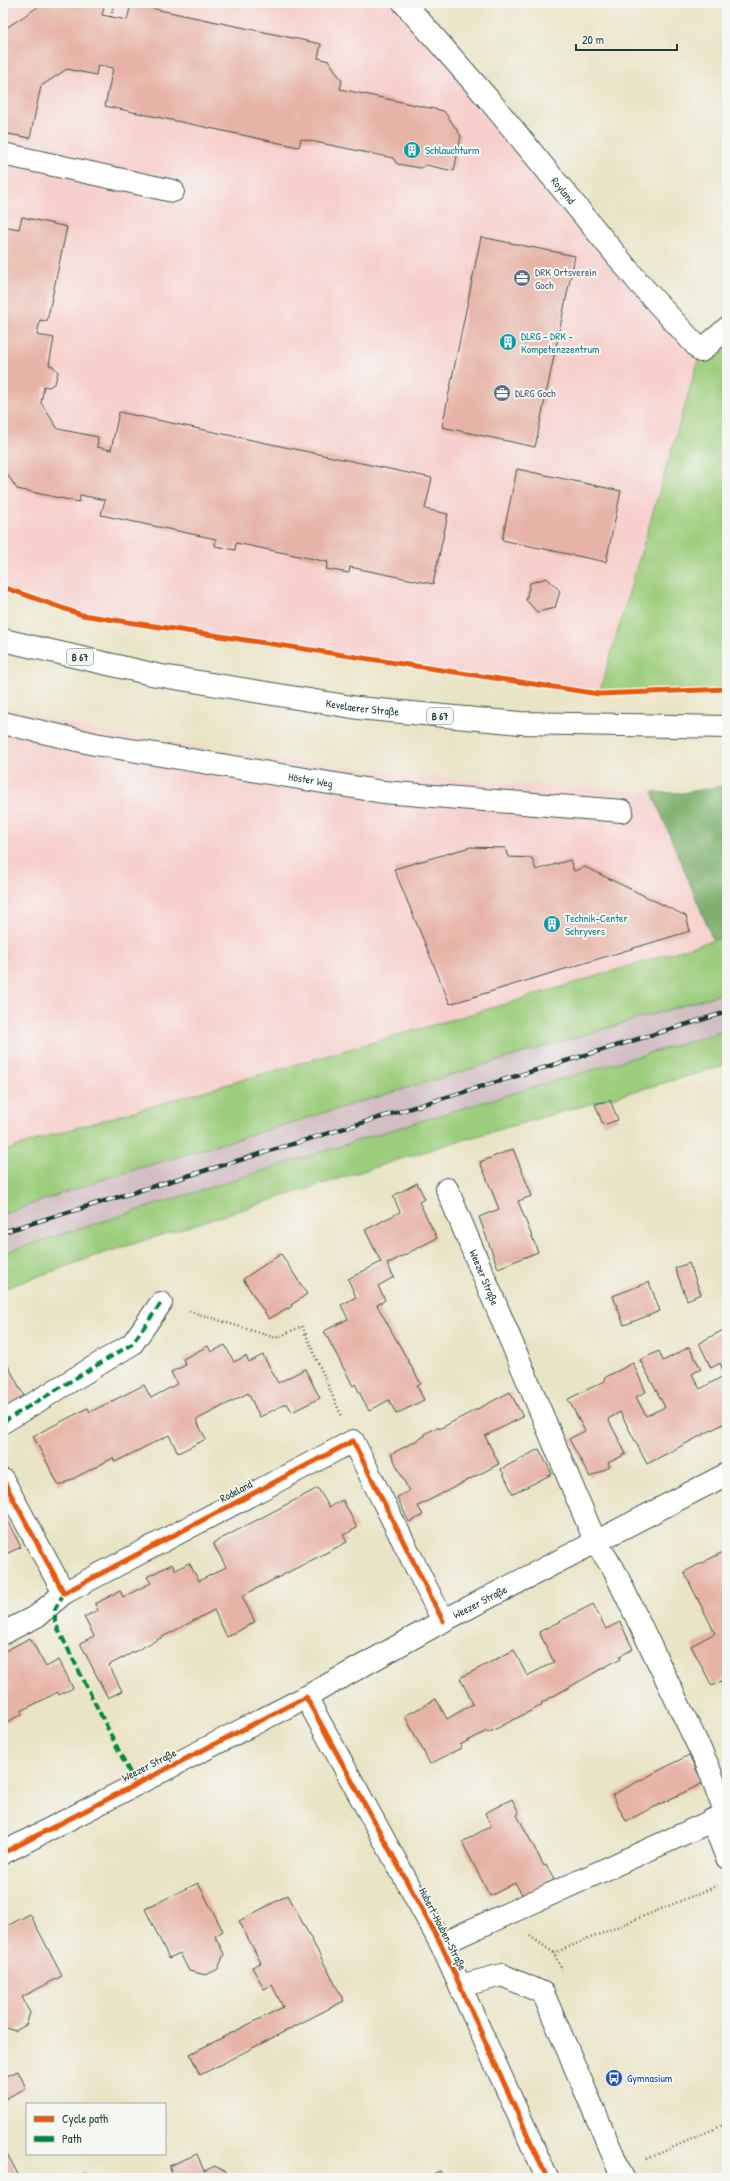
<svg xmlns="http://www.w3.org/2000/svg" width="730" height="2181" viewBox="0 0 730 2181" font-family="'Patrick Hand',sans-serif">
	<style>
		.built { fill: #f7d0cd }
		.industrial { fill: #d2bec3 }
		.green { fill: #9ccd7c; stroke: #5e8558 }
		.forest { fill: #7db06c; stroke: #4e7650 }
		.building { fill: #e7b3a6 }
		.lines { fill: none; stroke-linecap: round; stroke-linejoin: round }
		.minor-casing { stroke: #3d564a; stroke-width: 24 }
		.major-casing { stroke: #3d564a; stroke-width: 24 }
		.path { stroke: #3d564a; stroke-width: 2.5; stroke-dasharray: 1 3; stroke-linecap: butt }
		.minor { stroke: #fff; stroke-width: 22 }
		.major { stroke: #fff; stroke-width: 22 }
		.rail-casing { stroke: #1f3d34; stroke-width: 4.5 }
		.rail { stroke: #f6f6f2; stroke-width: 3; stroke-dasharray: 9; stroke-linecap: butt }
		.quiet { stroke: #00873e; stroke-width: 4; stroke-dasharray: 8 4; stroke-linecap: butt }
		.cycleway-casing { stroke: #f6f6f2; stroke-width: 8 }
		.cycleway { stroke: #e8590c; stroke-width: 5 }
		.labels { text-anchor: middle; stroke-width: 4; stroke-linejoin: round; paint-order: stroke }
		.shield { fill: #f6f6f2; stroke: #60746d; stroke-width: 1 }
		.shield-label { font-size: 10px; font-weight: bold; fill: #1f3d34 }
		.culture-label { font-size: 11px; fill: #0d838f; stroke: #f6f6f2; text-anchor: start }
		.street-label { font-size: 11px; fill: #1f3d34; stroke: #f6f6f2 }
		.service-label { font-size: 11px; fill: #4e5e75; stroke: #f6f6f2; text-anchor: start }
		.transit-label { font-size: 11px; fill: #164399; stroke: #f6f6f2; text-anchor: start }
	</style>
	<rect width="100%" height="100%" fill="#f6f6f2"/>
	<filter id="ink" filterUnits="userSpaceOnUse"><feTurbulence type="fractalNoise" baseFrequency=".025" numOctaves="2"/><feDisplacementMap in="SourceGraphic" scale="8" xChannelSelector="R" yChannelSelector="G"/><feConvolveMatrix kernelMatrix="1 2 1 2 8 2 1 2 1" color-interpolation-filters="sRGB"/></filter>
	<filter id="wash" filterUnits="userSpaceOnUse"><feTurbulence type="fractalNoise" baseFrequency=".012" numOctaves="4" result="noise"/><feDisplacementMap in="SourceGraphic" scale="16" xChannelSelector="R" yChannelSelector="G"/><feGaussianBlur stdDeviation="0.9" result="paint"/><feColorMatrix in="noise" values="0 0 0 0 0 0 0 0 0 0 0 0 0 0 0 0 0 1.4 0 .05"/><feComposite in="paint" operator="in"/></filter>
	<g filter="url(#wash)">
		<rect width="100%" height="100%" fill="#eae4c6"/>
		<g class="built">
			<path d="M3 3H404L701 351 599 694 82 615 3 587Z"/>
			<path d="M3 707 101 732 276 759 477 782 652 792 713 940 509 1003 48 1136 3 1152Z"/>
		</g>
		<path class="industrial" d="M727 992V1030L413 1123 3 1253V1214L107 1178Z"/>
		<g class="green">
			<path d="M727 328V689L599 694 701 351Z"/>
			<path d="M727 936V992L107 1178 3 1214V1152L48 1136 509 1003Z"/>
			<path d="M727 1030V1065L445 1145 95 1256 3 1289V1253L413 1123Z"/>
		</g>
		<path class="forest" d="M727 785V936L713 940 652 792 682 793Z"/>
		<g id="blocks">
			<g class="building">
				<path d="M44 3H82L104 8 102 15 127 20 131 4 321 44 318 58 329 61 342 81 340 89 444 111 461 136 454 171 426 165 421 168 397 164 393 158 301 139 299 147 105 106 113 68 98 65 96 75 67 69 41 86 30 138 3 133V30Z"/>
				<path d="M22 217 67 227 47 321 40 320 37 335 54 338 49 365 53 366 58 372 55 383 49 387 44 386 41 403 58 429 98 437 97 447 111 450 119 412 432 478 425 509 448 514 433 584 350 567 349 573 326 569 328 562 236 543 235 550 215 546 216 539 101 515 105 500 80 495 79 502 17 489 3 468V328L6 313 3 312V226L19 229Z"/>
				<path d="M481 237 575 256 535 447 442 427Z"/>
				<path d="M517 469 621 491 606 562 502 540Z"/>
				<path d="M547 578 560 591 555 608 537 612 526 600 530 583Z"/>
				<path d="M470 847 505 848 508 857 532 858 536 870 570 860 574 871 585 867 686 916 690 931 450 1004 394 869Z"/>
				<path d="M610 1100 618 1120 603 1125 595 1104Z"/>
				<path d="M513 1149 532 1196 518 1201 538 1252 498 1268 479 1217 499 1209 480 1162Z"/>
				<path d="M417 1183 425 1199 419 1202 437 1238 387 1264 394 1277 378 1286 385 1300 377 1305 421 1384 417 1386 424 1400 396 1414 389 1400 369 1411 355 1384 353 1386 324 1331 348 1319 341 1305 356 1297 348 1279 381 1262 365 1230 400 1212 393 1196Z"/>
				<path d="M281 1254 307 1294 291 1305 292 1306 288 1309 287 1308 269 1319 243 1279Z"/>
				<path d="M689 1263 701 1294 687 1300 675 1268Z"/>
				<path d="M649 1282 660 1311 624 1325 613 1296Z"/>
				<path d="M727 1328V1422L647 1464 620 1412 608 1419 626 1454 608 1463 610 1467 590 1477 569 1439 585 1431 568 1399 605 1381 604 1378 633 1363 646 1392 636 1397 646 1416 665 1407 640 1360 659 1351 663 1361 689 1347 701 1369 692 1374 700 1389 725 1375 720 1363 711 1368 699 1343Z"/>
				<path d="M225 1345 234 1362 246 1356 249 1362 263 1355 278 1383 305 1369 320 1398 292 1412 287 1403 260 1417 248 1393 196 1420 206 1439 178 1453 169 1435 115 1462 113 1458 59 1486 33 1436 88 1408 90 1412 144 1385 151 1398 177 1384 171 1372 186 1365 183 1359 208 1346 211 1352Z"/>
				<path d="M3 1356 25 1398 3 1409Z"/>
				<path d="M510 1392 523 1417 485 1436 499 1464 418 1506 423 1515 409 1522 397 1497 409 1491 391 1454 425 1436 424 1434 438 1427 439 1429Z"/>
				<path d="M539 1449 552 1474 513 1494 501 1469Z"/>
				<path d="M318 1488 329 1507 343 1500 357 1528 343 1535 347 1542 242 1596 255 1622 227 1637 214 1610 109 1665 122 1691 108 1698 80 1643 94 1636 84 1617 98 1610 95 1604 120 1591 123 1597 151 1583 147 1577 172 1564 176 1570 189 1563 199 1581 226 1567 213 1543Z"/>
				<path d="M3 1512 21 1547 6 1554 3 1548Z"/>
				<path d="M727 1550V1627L723 1629 727 1638V1678L712 1686 691 1646 715 1633 684 1572Z"/>
				<path d="M593 1604 606 1629 620 1622 633 1649 620 1656 621 1658 541 1703 542 1705 488 1733 487 1731 460 1745 461 1748 430 1764 405 1716 436 1699 447 1719 473 1704 460 1678 514 1650 527 1676 554 1662 539 1632Z"/>
				<path d="M30 1638 46 1667 59 1660 73 1688 59 1695 58 1692 21 1711 22 1714 3 1724V1688L7 1686 3 1679V1652Z"/>
				<path d="M689 1755 703 1783 626 1821 612 1795Z"/>
				<path d="M512 1799 519 1813 517 1815 544 1866 546 1865 554 1880 523 1896 515 1883 490 1896 462 1842 491 1826 485 1813Z"/>
				<path d="M198 1883 223 1931 215 1936 224 1954 218 1969 206 1975 189 1971 180 1953 169 1958 145 1909Z"/>
				<path d="M288 1895 344 2001 200 2075 190 2054 283 2007 272 1985 264 1989 252 1967 261 1963 239 1921Z"/>
				<path d="M30 1914 62 1976 22 1997 30 2013 26 2025 15 2031 4 2027 3 2025V1928Z"/>
				<path d="M3 2068 7 2076 18 2071 26 2088 3 2100Z"/>
				<path d="M3 2146 20 2178H3Z"/>
				<path d="M197 2154 204 2171 215 2166 227 2173 228 2178H174L169 2166Z"/>
				<path d="M440 2171 443 2178H424Z"/>
				<path d="M86 2173 88 2178H76Z"/>
			</g>
		</g>
	</g>
	<g filter="url(#ink)">
		<use href="#blocks" fill-opacity="0" stroke="#3d564a" stroke-width="1"/>
		<g class="lines">
			<g class="minor-casing">
				<g id="minor">
					<path id="s1" d="M404 3 490 101 639 283 701 351 727 328"/>
					<path d="M3 154 173 191"/>
					<path id="s2" d="M3 723 95 744 383 792 622 811"/>
					<path id="s3" d="M447 1189 596 1543 613 1568 708 1766 726 1815"/>
					<path d="M3 1422 132 1344 161 1303"/>
					<path d="M3 1480 64 1593 353 1441 443 1621"/>
					<path d="M3 1633 37 1616 64 1593"/>
					<path d="M306 1697 441 1944 547 2178"/>
					<path d="M712 1820 727 1858"/>
					<path id="s4" d="M3 1853 306 1697 443 1621 727 1474"/>
					<path d="M441 1944 727 1814"/>
					<path d="M460 1986 502 1975 543 1993 623 2178"/>
				</g>
			</g>
			<g class="major-casing">
				<g id="major">
					<path id="s5" d="M3 640 156 675 358 708 520 723 727 727"/>
				</g>
			</g>
			<g class="path">
				<path d="M111 17 114 3"/>
				<path d="M189 1311 276 1338 302 1326 341 1415"/>
				<path d="M530 1936 554 1953 562 1970"/>
				<path d="M554 1953 717 1886"/>
				<path d="M647 2159 727 2123"/>
			</g>
			<use href="#minor" class="minor"/>
			<use href="#major" class="major"/>
			<g class="rail-casing">
				<path id="rail" d="M3 1232 727 1012"/>
			</g>
			<use href="#rail" class="rail"/>
			<g class="quiet">
				<path d="M3 1422 132 1344 161 1303"/>
				<path d="M64 1593 55 1609V1623L135 1783"/>
			</g>
			<g class="cycleway-casing">
				<g id="cycleway">
					<path d="M3 587 82 615 599 694 727 689"/>
					<path d="M3 1480 64 1593 353 1441 443 1621"/>
					<path d="M3 1853 306 1697 441 1944 547 2178"/>
				</g>
			</g>
			<use href="#cycleway" class="cycleway"/>
		</g>
	</g>
	<defs>
		<g id="building-disc" transform="scale(0.9)"><circle r="9.5" fill="#0f9aa8" stroke="#f6f6f2"/><path d="M-4-6H4V6H1V3H-1V6H-4ZM-2.5-4.3h1.7v1.8h-1.7ZM.8-4.3h1.7v1.8H.8ZM-2.5-1h1.7V.8h-1.7ZM.8-1h1.7V.8H.8Z" fill="#fff"/></g>
		<g id="office-disc" transform="scale(0.9)"><circle r="9.5" fill="#5c6f8a" stroke="#f6f6f2"/><path d="M-6-3h4V-5.5h4V-3h4V5H-6ZM-1-4.5V-3h2v-1.5ZM-6 0V1H6V0Z" fill="#fff"/></g>
		<g id="bus-disc" transform="scale(0.9)"><circle r="9.5" fill="#1a4fb4" stroke="#f6f6f2"/><path d="M-5-6H5V4H4V6H2V4H-2V6H-4V4H-5ZM-3.5-4V0h7V-4ZM-3.5 1.2v1.5H-2V1.2ZM2 1.2v1.5H3.5V1.2Z" fill="#fff"/></g>
	</defs>
	<g fill-rule="evenodd">
		<use href="#building-disc" x="412" y="150"/>
		<use href="#office-disc" x="522" y="278"/>
		<use href="#building-disc" x="508" y="342"/>
		<use href="#office-disc" x="502" y="393"/>
		<use href="#building-disc" x="552" y="924"/>
		<use href="#bus-disc" x="614" y="2078"/>
	</g>
	<g class="labels">
		<g class="shield">
			<rect x="67" y="649" width="26" height="16" rx="3"/>
			<rect x="427" y="708" width="26" height="16" rx="3"/>
		</g>
		<g class="shield-label">
			<text x="80" y="661">B 67</text>
			<text x="440" y="720">B 67</text>
		</g>
		<g class="culture-label">
			<text x="425" y="154">Schlauchturm</text>
			<text x="521" y="340">DLRG - DRK -<tspan x="521" dy="13">Kompetenzzentrum</tspan></text>
			<text x="565" y="922">Technik-Center<tspan x="565" dy="13">Schryvers</tspan></text>
		</g>
		<g class="street-label">
			<text dy="4" stroke="none"><textPath href="#s1" startOffset="246">Royland</textPath></text>
			<text dy="4" stroke="none"><textPath href="#s5" startOffset="366">Kevelaerer Straße</textPath></text>
			<text dy="4" stroke="none"><textPath href="#s2" startOffset="313">Höster Weg</textPath></text>
			<text dy="4" stroke="none"><textPath href="#s3" startOffset="96">Weezer Straße</textPath></text>
			<text transform="translate(236 1491) rotate(-28)" y="4">Rodeland</text>
			<text dy="4" stroke="none"><textPath href="#s4" startOffset="539">Weezer Straße</textPath></text>
			<text transform="translate(149 1765) rotate(-27)" y="4">Weezer Straße</text>
			<text transform="translate(443 1929) rotate(63)" y="4">Hubert-Houben-Straße</text>
		</g>
		<g class="service-label">
			<text x="535" y="276">DRK Ortsverein<tspan x="535" dy="13">Goch</tspan></text>
			<text x="515" y="397">DLRG Goch</text>
		</g>
		<g class="transit-label">
			<text x="627" y="2082">Gymnasium</text>
		</g>
	</g>
	<rect width="730" height="2181" fill="none" stroke="#f6f6f2" stroke-width="16"/>
	<rect x="26" y="2103" width="140" height="52" fill="#f6f6f2" stroke="#a0aca6"/>
	<rect x="34" y="2116" width="20" height="6" fill="#e8590c" stroke="#a0aca6"/>
	<text x="62" y="2123" font-size="12" fill="#1f3d34">Cycle path</text>
	<rect x="34" y="2136" width="20" height="6" fill="#00873e" stroke="#a0aca6"/>
	<text x="62" y="2143" font-size="12" fill="#1f3d34">Path</text>
	<path d="M576 44v6h101v-6" fill="none" stroke="#1f3d34" stroke-width="2"/>
	<text x="582" y="44" font-size="12" fill="#1f3d34" stroke="#f6f6f2" stroke-width="3" paint-order="stroke">20 m</text>
</svg>
